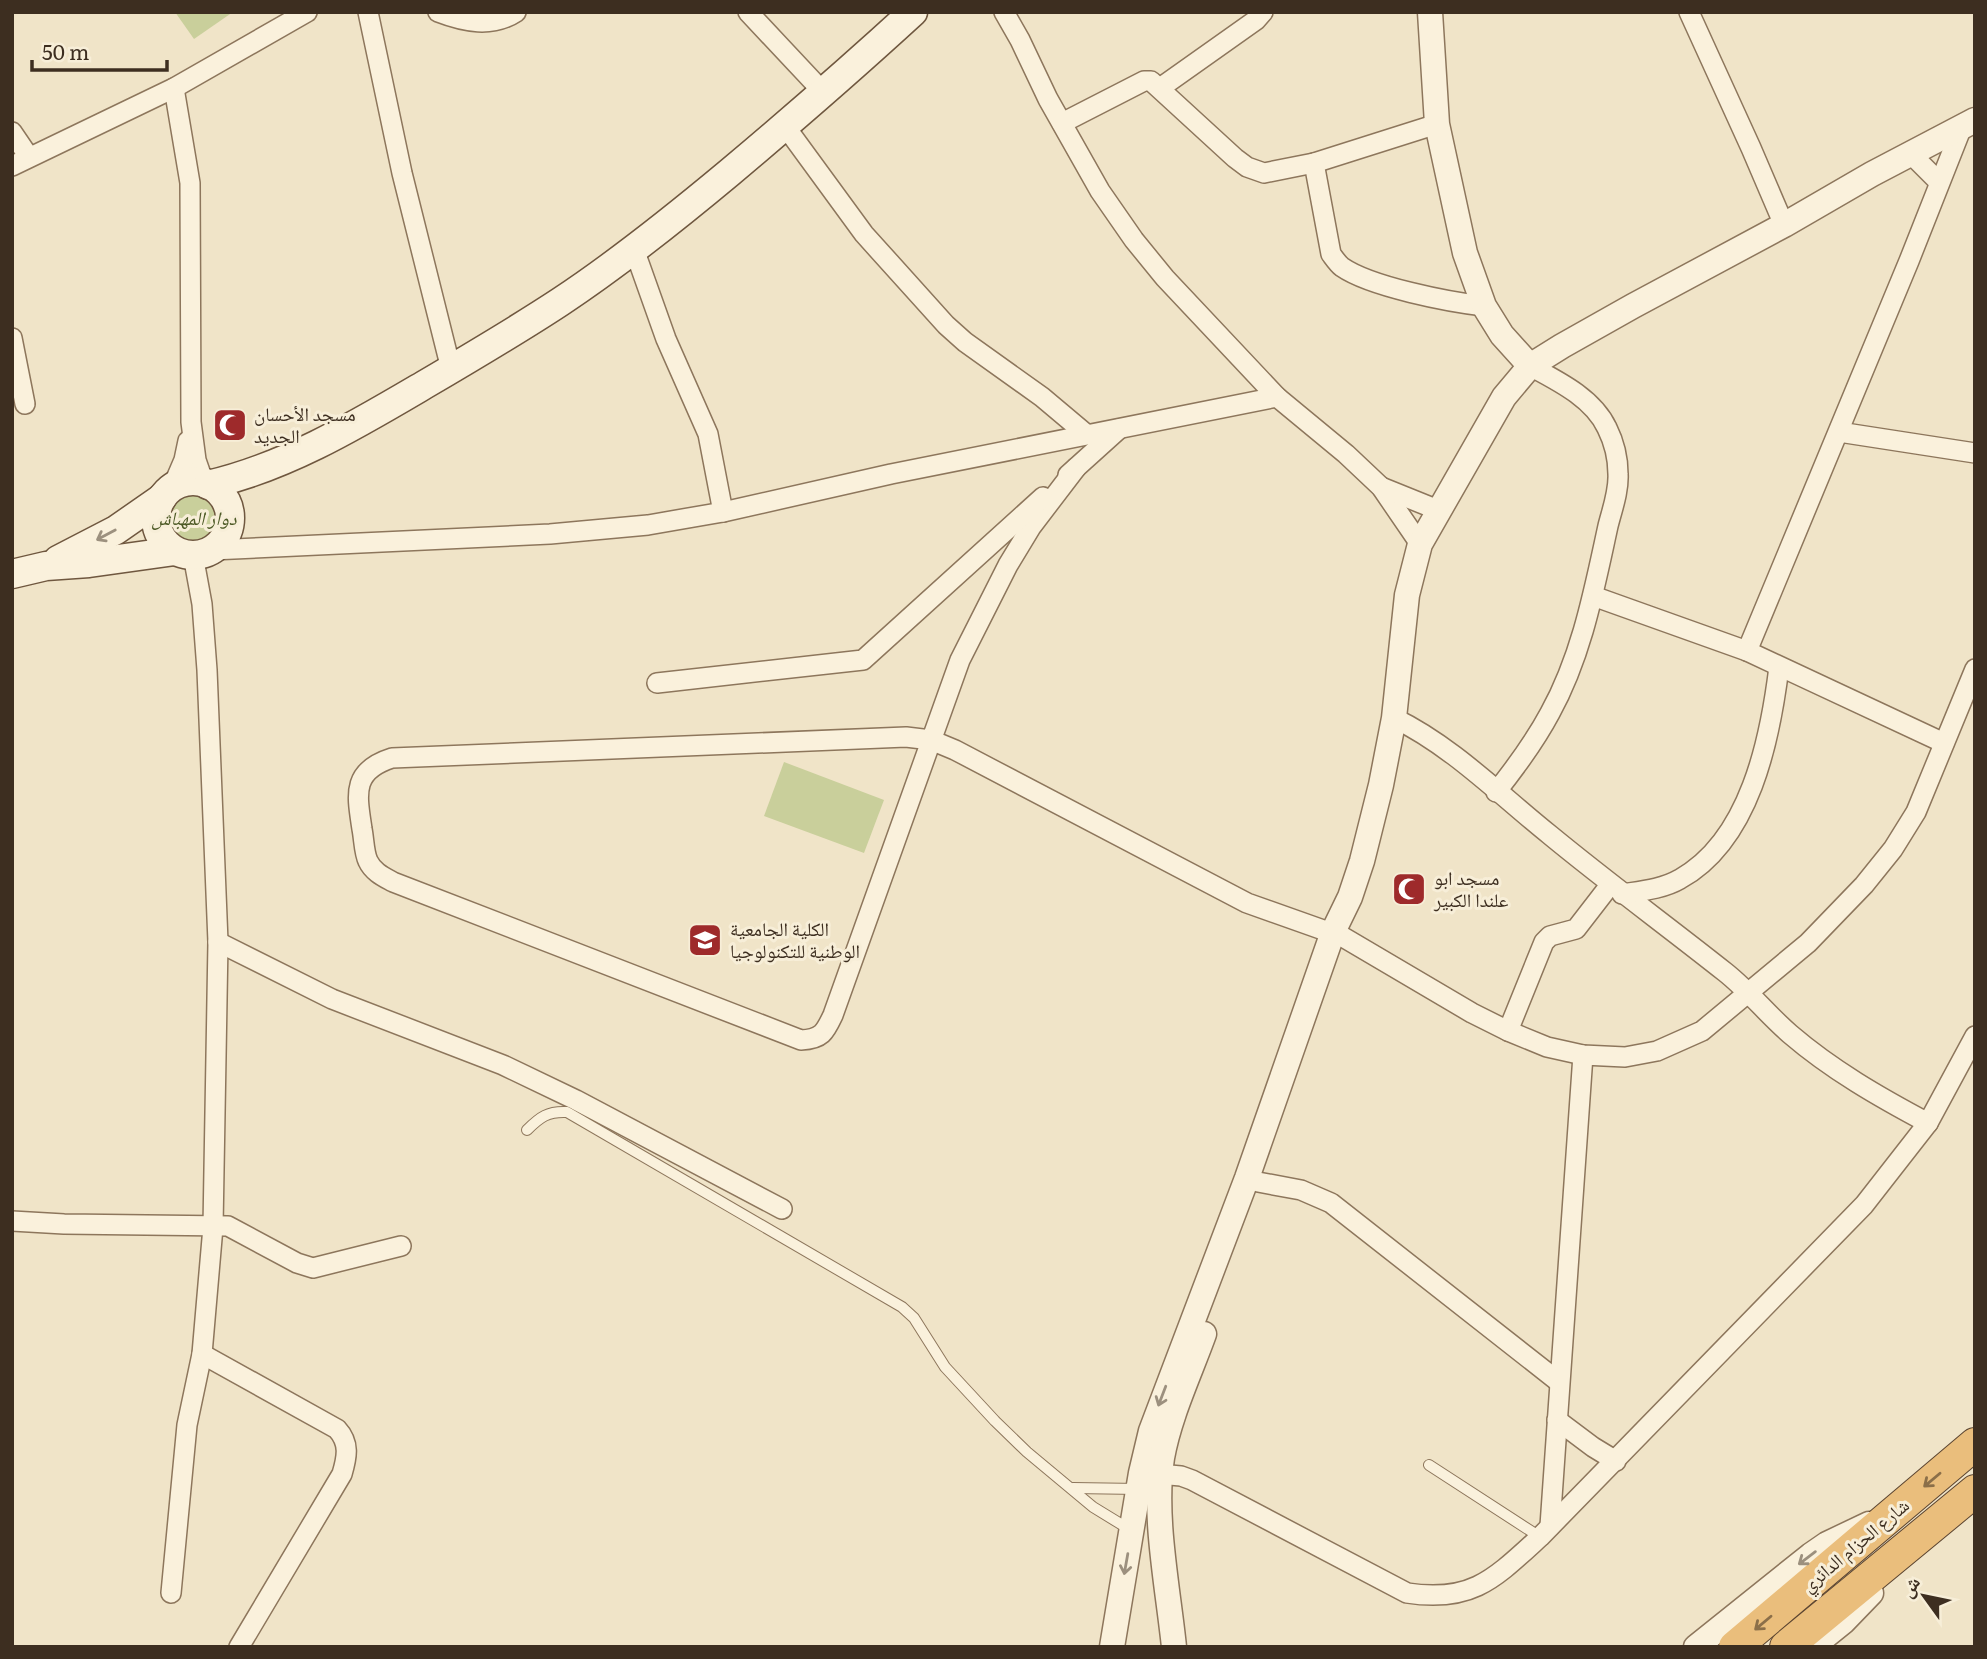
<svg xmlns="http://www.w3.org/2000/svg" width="1987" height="1659" viewBox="0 0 1987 1659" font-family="Literata,'Noto Naskh Arabic',serif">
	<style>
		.green { fill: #c9cf9b }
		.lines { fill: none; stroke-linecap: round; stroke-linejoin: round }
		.service-casing { stroke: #8d765c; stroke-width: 12 }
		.minor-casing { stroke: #8d765c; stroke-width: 22 }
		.tertiary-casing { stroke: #8d765c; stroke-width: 27 }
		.secondary-casing { stroke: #6f573f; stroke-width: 31 }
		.trunk-casing { stroke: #5b4430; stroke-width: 34 }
		.service { stroke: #faf1dc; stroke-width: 10 }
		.minor { stroke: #faf1dc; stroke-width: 19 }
		.tertiary { stroke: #faf1dc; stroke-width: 24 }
		.secondary { stroke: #faf1dc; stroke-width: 28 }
		.trunk { stroke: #eabe7c; stroke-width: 32 }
		.oneway { stroke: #9c907e }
		.oneway2 { stroke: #8b6f49 }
		.labels { text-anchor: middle; stroke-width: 6; stroke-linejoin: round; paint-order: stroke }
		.poi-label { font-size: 19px; fill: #3d2e20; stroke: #f7eed8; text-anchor: start }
		.park-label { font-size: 19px; font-style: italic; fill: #4d5a26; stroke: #f7eed8 }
		.street-label { font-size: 19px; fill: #3d2e20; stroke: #f7eed8 }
	</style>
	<rect width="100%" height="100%" fill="#f0e4c8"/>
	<g class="green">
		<path d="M175 12H233L194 39Z"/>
		<circle cx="194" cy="518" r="26"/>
		<path d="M784 762 884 800 864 853 764 816Z"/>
	</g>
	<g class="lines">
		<g class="service-casing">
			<g id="service">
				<path d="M527 1130C540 1117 548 1111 567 1112L902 1307 914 1318 945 1367 995 1421 1027 1452 1093 1507 1129 1529"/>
				<path d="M1429 1465 1540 1537"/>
				<path d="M1073 1488 1139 1489"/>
			</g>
		</g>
		<g class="minor-casing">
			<g id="minor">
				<path d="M368 12 402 173 451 369"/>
				<path d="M438 12C464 22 492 28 516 12"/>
				<path d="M748 12 824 93"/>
				<path d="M1004 12 1020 40 1048 99 1100 191 1134 240 1165 278 1277 397 1346 454 1381 487 1420 544"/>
				<path d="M1689 12 1751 148 1784 225"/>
				<path d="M174 88 190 183 191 422 196 460 204 483"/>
				<path d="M1160 88 1256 20 1263 12"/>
				<path d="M1062 123 1144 81H1151L1235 158 1247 167 1264 173 1314 163 1437 124"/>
				<path d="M785 126 864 234 946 325 965 342 1042 397 1086 434"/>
				<path d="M12 132 29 157"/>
				<path d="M1911 154 1939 182"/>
				<path d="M1314 163 1331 254C1334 258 1338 264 1342 267 1371 287 1449 302 1484 306"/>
				<path d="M12 166 174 88 307 12"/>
				<path d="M634 249 666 339 708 434 723 512"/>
				<path d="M12 338 25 404"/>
				<path d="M1839 432 1975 453"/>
				<path d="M1076 468 1031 527 1008 565 960 660 833 1015C825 1032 822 1039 801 1040L393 882C384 877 373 872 368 861 364 853 364 839 362 829 357 795 351 771 392 758L906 737 931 740 955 750 1247 903 1343 937 1472 1013 1508 1031 1547 1047 1583 1055 1625 1057 1657 1051 1702 1031 1808 943 1864 885 1893 849 1916 812 1975 669"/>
				<path d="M1068 475 1119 429"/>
				<path d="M1381 487 1438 510"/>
				<path d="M172 488 184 460 188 441"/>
				<path d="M212 550 550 534 648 525 723 512 891 474 1277 397"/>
				<path d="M1593 596 1747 651 1944 743"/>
				<path d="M1747 651 1909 261 1962 127"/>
				<path d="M657 683 863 660 1043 497"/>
				<path d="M1394 718C1452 746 1500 795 1550 835 1607 882 1667 926 1725 972 1749 991 1767 1014 1790 1034 1832 1070 1879 1097 1928 1123"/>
				<path d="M1496 792C1516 767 1535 741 1550 713 1582 655 1594 590 1608 526 1612 510 1619 491 1618 474 1618 458 1614 442 1607 428 1593 398 1558 381 1530 366"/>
				<path d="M1622 894C1641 891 1663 889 1680 879 1750 840 1770 740 1779 667"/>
				<path d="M218 942 332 999 503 1065 576 1100 782 1209"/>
				<path d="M1508 1031 1544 942 1550 936 1576 929 1610 885"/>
				<path d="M1258 1182 1301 1190 1331 1203 1559 1382"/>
				<path d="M12 1221 64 1224 228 1226 297 1263 313 1268 401 1246"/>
				<path d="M202 1354 337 1429C350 1443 347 1457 342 1474L239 1647"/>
				<path d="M1557 1420 1593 1447 1616 1461"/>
				<path d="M1147 1473 1181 1476 1192 1480 1407 1593C1472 1603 1494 1579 1540 1537L1864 1205 1928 1123 1975 1036"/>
				<path d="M1550 1526 1583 1055"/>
				<path d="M171 1593 187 1425 202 1354 213 1227 218 942 207 670 202 604 193 555"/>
			</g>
		</g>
		<g class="tertiary-casing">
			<g id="tertiary">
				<path d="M1430 12 1437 124 1465 253 1484 306 1502 335 1530 366"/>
				<path d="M1112 1647 1141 1473 1151 1431 1247 1178 1333 932 1350 897 1362 861 1381 785 1394 718 1407 595 1420 544 1504 397 1530 366 1562 346 1633 306 1784 225 1872 174 1975 120"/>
				<path d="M1174 1647C1168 1588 1153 1516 1162 1458 1169 1417 1190 1373 1204 1334"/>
				<path d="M1696 1647 1811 1555 1827 1544 1869 1524"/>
				<path d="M1812 1647 1843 1622 1871 1593"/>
			</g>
		</g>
		<g class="secondary-casing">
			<g id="secondary">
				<circle cx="193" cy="518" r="37"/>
				<path d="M208 485C286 467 356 425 424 385 470 358 516 331 560 302 619 263 675 218 729 173 792 120 853 67 913 12"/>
				<path d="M58 560 116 530 162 498"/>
				<path d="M12 574 46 566 89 563 175 551"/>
			</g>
		</g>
		<g class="trunk-casing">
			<g id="trunk">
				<path d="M1735 1647 1975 1444"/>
				<path d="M1786 1647 1975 1491"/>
			</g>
		</g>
		<use href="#service" class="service"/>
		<use href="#minor" class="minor"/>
		<use href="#tertiary" class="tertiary"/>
		<use href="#secondary" class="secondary"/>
		<use href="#trunk" class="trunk"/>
	</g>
	<defs><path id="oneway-shaft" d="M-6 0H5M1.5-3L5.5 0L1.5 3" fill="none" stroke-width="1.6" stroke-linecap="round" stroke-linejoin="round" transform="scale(1.75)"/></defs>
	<g class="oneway">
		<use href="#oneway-shaft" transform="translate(106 535) rotate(152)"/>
		<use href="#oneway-shaft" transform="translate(1162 1396) rotate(111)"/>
		<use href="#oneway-shaft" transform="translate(1807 1558) rotate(143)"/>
		<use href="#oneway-shaft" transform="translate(1126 1564) rotate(100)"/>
	</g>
	<g class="oneway2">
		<use href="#oneway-shaft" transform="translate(1932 1480) rotate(140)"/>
		<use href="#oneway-shaft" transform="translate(1763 1623) rotate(140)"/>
	</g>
	<defs>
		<g id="mosque-square" transform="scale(1.75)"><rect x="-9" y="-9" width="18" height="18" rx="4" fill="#9e2a2b" stroke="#f7eed8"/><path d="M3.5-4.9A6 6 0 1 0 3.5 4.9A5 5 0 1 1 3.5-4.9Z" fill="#fff"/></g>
		<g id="university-square" transform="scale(1.75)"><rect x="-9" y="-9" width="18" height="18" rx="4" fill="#9e2a2b" stroke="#f7eed8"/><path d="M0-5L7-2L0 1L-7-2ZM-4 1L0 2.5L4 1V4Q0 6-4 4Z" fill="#fff"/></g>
	</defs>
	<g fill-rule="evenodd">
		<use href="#mosque-square" x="230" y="425"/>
		<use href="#mosque-square" x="1409" y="889"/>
		<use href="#university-square" x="705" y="940"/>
	</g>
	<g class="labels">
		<g class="poi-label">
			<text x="254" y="421">مسجد الأحسان<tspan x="254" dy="22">الجديد</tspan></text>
			<text x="1434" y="885">مسجد ابو<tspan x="1434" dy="22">علندا الكبير</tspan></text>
			<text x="730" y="936">الكلية الجامعية<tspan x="730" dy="22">الوطنية للتكنولوجيا</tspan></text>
		</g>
		<g class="park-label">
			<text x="194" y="525">دوار المهباش</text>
		</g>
		<g class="street-label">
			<text transform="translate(1855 1545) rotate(-40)" y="7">شارع الحزام الدائري</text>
		</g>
	</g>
	<rect width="1987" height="1659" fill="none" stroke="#3d2e20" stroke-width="28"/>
	<g transform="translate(1924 1596) rotate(303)" stroke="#f7eed8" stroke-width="5" paint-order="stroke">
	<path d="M0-5L12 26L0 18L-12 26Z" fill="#3d2e20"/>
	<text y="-10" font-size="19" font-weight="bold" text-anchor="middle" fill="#3d2e20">ش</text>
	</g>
	<path d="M32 60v10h135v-10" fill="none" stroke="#3d2e20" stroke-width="3.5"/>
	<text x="42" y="60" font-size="21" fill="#3d2e20" stroke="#f7eed8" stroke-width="5" paint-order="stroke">50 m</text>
</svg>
